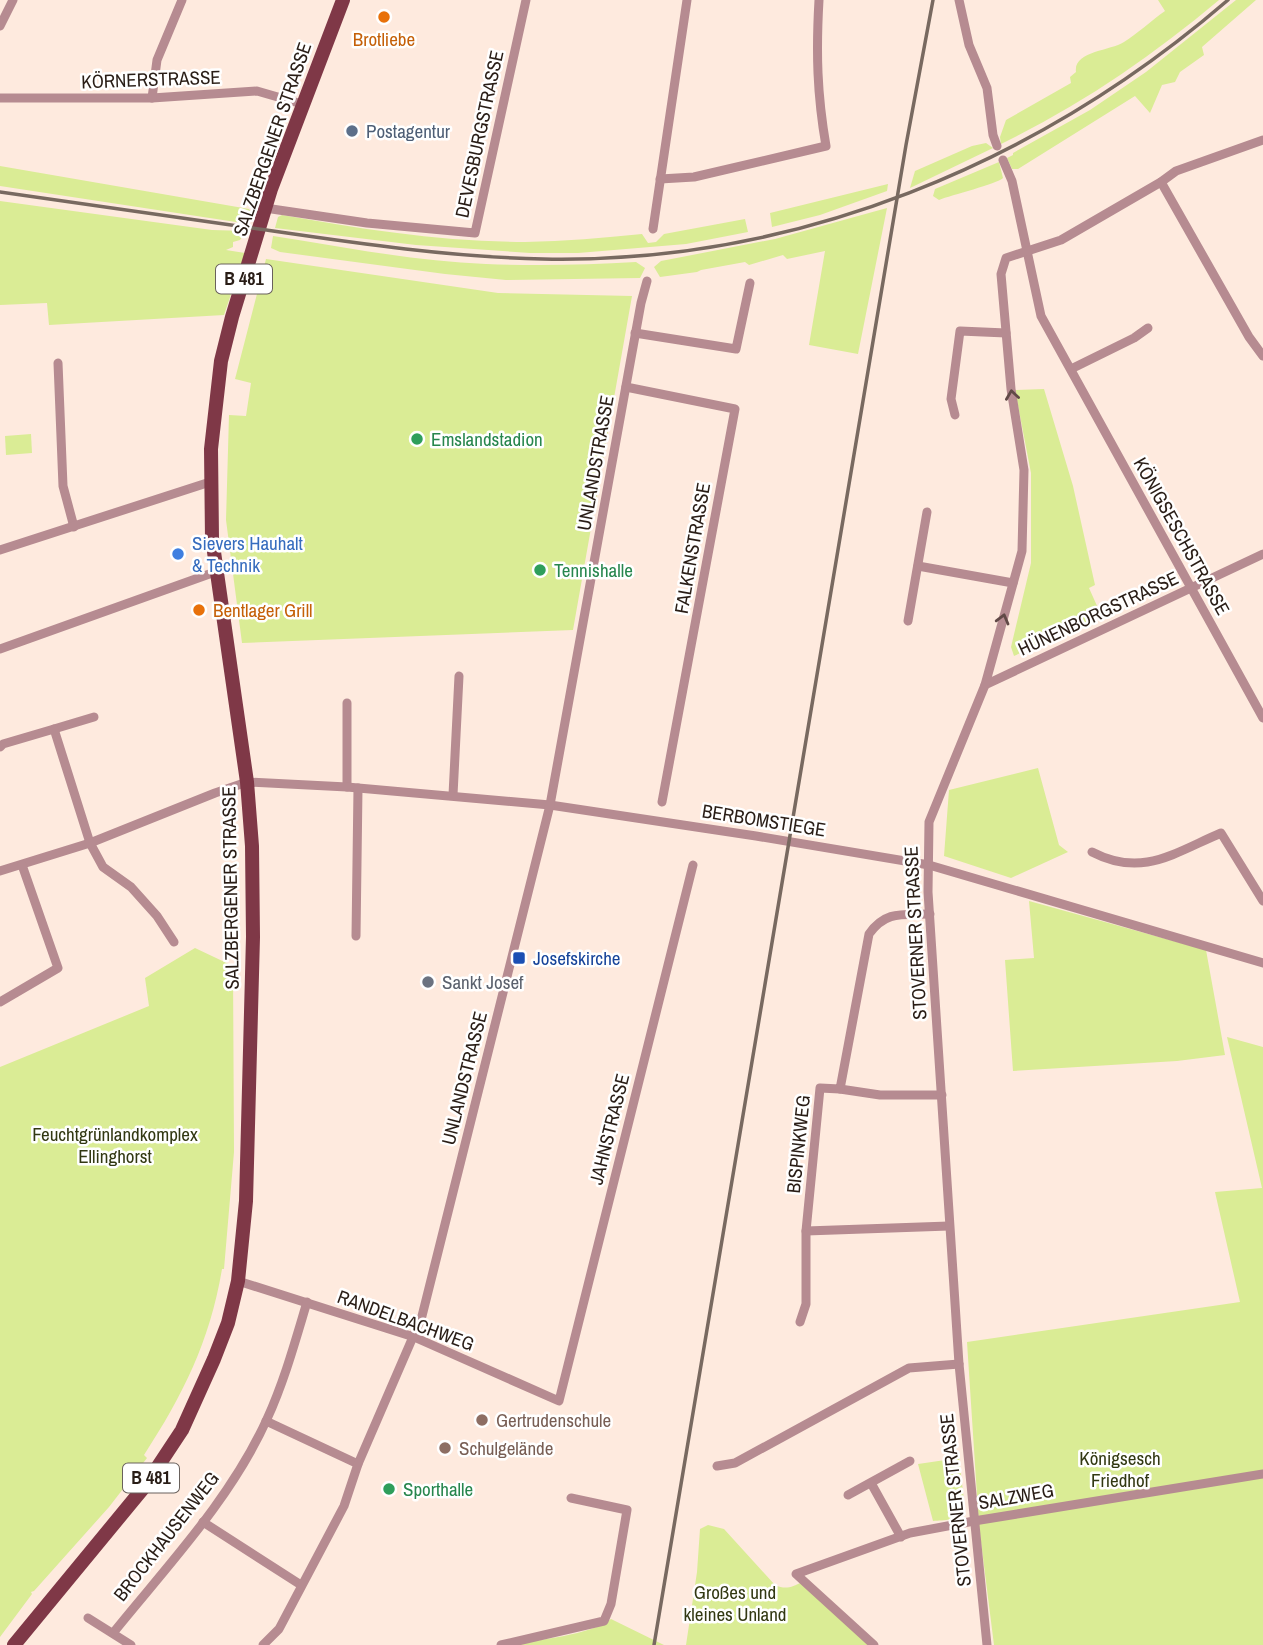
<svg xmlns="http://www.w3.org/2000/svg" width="1263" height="1645" viewBox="0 0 1263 1645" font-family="'Archivo Narrow',sans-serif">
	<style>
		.green { fill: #daec95 }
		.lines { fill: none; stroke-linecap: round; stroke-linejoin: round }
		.street { stroke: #b68b91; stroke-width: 9 }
		.primary { stroke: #7f3847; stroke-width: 14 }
		.rail { stroke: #786960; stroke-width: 3.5 }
		.oneway { stroke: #614947 }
		.food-dot { fill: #e8710a; stroke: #fff; stroke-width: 2.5 }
		.service-dot { fill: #5c6f8a; stroke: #fff; stroke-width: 2.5 }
		.leisure-dot { fill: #2e9e5b; stroke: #fff; stroke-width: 2.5 }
		.shop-dot { fill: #3f7fe0; stroke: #fff; stroke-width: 2.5 }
		.transit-dot { fill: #1a4fb4; stroke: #fff; stroke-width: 2.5 }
		.worship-dot { fill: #6b7280; stroke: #fff; stroke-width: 2.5 }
		.education-dot { fill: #8d6e63; stroke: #fff; stroke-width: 2.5 }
		.labels { text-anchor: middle; stroke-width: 5; stroke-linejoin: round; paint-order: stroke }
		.shield { fill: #fff; stroke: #69615c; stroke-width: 2 }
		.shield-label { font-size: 18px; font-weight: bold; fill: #291d16 }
		.food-label { font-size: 19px; fill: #c56008; stroke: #fff }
		.street-label { font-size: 19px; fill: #291d16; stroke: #fff }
		.service-label { font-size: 19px; fill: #4e5e75; stroke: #fff; text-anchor: start }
		.leisure-label { font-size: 19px; fill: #27864d; stroke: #fff; text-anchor: start }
		.shop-label { font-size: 19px; fill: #366cbe; stroke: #fff; text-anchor: start }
		.transit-label { font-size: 19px; fill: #164399; stroke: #fff; text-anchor: start }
		.worship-label { font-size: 19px; fill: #5b616d; stroke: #fff; text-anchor: start }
		.park-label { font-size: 19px; fill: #323812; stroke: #fff }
		.education-label { font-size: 19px; fill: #785e54; stroke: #fff; text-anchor: start }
	</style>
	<rect width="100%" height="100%" fill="#feeade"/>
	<g class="green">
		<path d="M1158 0H1219C1151 57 1081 105 1001 144L1000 137 1006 120 1071 83 1070 77 1076 72C1073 51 1110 51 1124 42 1137 34 1152 20 1165 11Z"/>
		<path d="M1236 0H1256L1202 47 1204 55 1180 72 1175 82 1162 85 1150 113 1135 96 1018 169H1012L1007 158 1013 155V153L1090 110 1146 72Z"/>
		<path d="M986 143 993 148 910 188 915 171 972 146Z"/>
		<path d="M999 162 1003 178C997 184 951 195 939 200L933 196 935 189Z"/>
		<path d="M0 166 249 209 251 212 249 224 0 186Z"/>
		<path d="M888 184 887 191 820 215 772 227 770 213Z"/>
		<path d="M0 201 212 230 246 231 240 240 233 242V247L226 250 245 253 224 315 49 325 47 303 0 305Z"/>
		<path d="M887 208 858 354 809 345 825 251 787 259 783 255 749 265 745 262 701 270 697 272 660 277 654 267 661 261 775 239Z"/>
		<path d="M282 215C361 229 444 242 525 242 565 241 603 238 642 234L648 243 656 242 664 234 745 219 748 232 686 244 578 253H530L416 245 275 228 278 217Z"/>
		<path d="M273 236C343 247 414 261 486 264 536 266 586 265 636 262L645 268 640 278 506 280 445 274 280 252 271 248Z"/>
		<path d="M266 259 498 293 632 296 573 630 242 643 226 520 229 415 246 416 251 383 235 379Z"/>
		<path d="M1044 389 1073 486 1095 585 1089 588 1102 617 1014 656 1011 647 1031 563V473L1015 390Z"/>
		<path d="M31 434 32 453 6 455 5 436Z"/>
		<path d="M1038 768 1059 845 1068 852 1011 878 944 856 949 790Z"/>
		<path d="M1029 901 1206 950 1225 1055 1177 1061 1013 1071 1005 960 1034 958Z"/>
		<path d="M195 948 233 966 234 1152 224 1269H222C210 1341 183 1395 144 1455L147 1458 109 1507 34 1591 31 1592 32 1594 0 1637V1067L149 1006 145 978Z"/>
		<path d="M1227 1037 1263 1047V1645H994L979 1526 967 1342 1240 1302 1215 1192 1262 1188Z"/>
		<path d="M959 1458 965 1509C959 1521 944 1520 933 1521L918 1464Z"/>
		<path d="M708 1525 724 1529 775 1585C786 1590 792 1587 802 1582L872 1645H686L697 1572 700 1529Z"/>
		<path d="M611 1619 664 1645H509C536 1640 592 1635 611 1619Z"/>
	</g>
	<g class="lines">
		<g class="street">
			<path d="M959 0 969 45 987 88 993 135 997 146"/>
			<path d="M0 26 13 0"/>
			<path d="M0 98H152L257 91 302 104"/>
			<path d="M152 98 157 60 182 0"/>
			<path d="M1003 160 1012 181 1041 316 1263 718"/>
			<path d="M660 179 694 177 826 146C817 94 816 52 819 0"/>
			<path d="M1161 182 1249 337 1263 356"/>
			<path d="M265 208 367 223 475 233 526 0"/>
			<path d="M653 229 687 0"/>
			<path d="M635 333 736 349 750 283"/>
			<path d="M58 363 63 486 74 527"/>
			<path d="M1071 369 1134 338 1148 328"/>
			<path d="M626 387 735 409 662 802"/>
			<path d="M955 415 951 399 960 331 1006 333"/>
			<path d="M0 550 210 482"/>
			<path d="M918 566 1013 583"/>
			<path d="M908 621 927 512"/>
			<path d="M0 649 215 572"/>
			<path d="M985 685 1263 554"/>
			<path d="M54 729 94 717"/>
			<path d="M0 747 3 744 54 729 90 843 103 867 131 887 157 916 174 942"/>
			<path d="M347 787V703"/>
			<path d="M453 795 459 676"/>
			<path d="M1092 852C1142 878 1174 853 1221 833L1263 901"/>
			<path d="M0 871 90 843 215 793 247 782 347 787 550 805 756 836 929 865 1263 963"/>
			<path d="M356 936 358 788"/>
			<path d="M0 1002 58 968 22 865"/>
			<path d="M840 1089 880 1095H942"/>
			<path d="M806 1231 949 1226"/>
			<path d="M238 1281 414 1337 559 1401 693 865"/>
			<path d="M800 1322 806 1304V1231L820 1088 840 1089 869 934C886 910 903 915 930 914"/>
			<path d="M266 1421 358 1464"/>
			<path d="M717 1466 735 1463 909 1368 959 1364"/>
			<path d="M871 1483 901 1537"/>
			<path d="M848 1495 910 1461"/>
			<path d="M203 1522 301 1585"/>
			<path d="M88 1618 131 1645"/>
			<path d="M113 1633C167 1566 231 1499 267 1419 284 1382 295 1342 307 1302"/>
			<path d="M263 1645 279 1629 344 1506 358 1464 422 1316 550 805 641 303 647 281"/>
			<path d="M501 1645 604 1621 611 1604 627 1510 571 1498"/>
			<path d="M874 1645 796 1574 910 1533 974 1521 1263 1474"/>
			<path d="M987 1645 959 1364 928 892 929 822 985 685 1022 551 1024 470 1011 389 1001 274 1006 258 1061 240 1161 182 1176 171 1263 140"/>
		</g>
		<path class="primary" d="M14 1645 145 1486 182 1430 214 1359 228 1323 238 1281 246 1201 253 937 252 846 247 782 212 538 211 449 221 361 232 317 271 189 343 0"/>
		<g class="rail">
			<path d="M0 192C84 204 168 216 252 228 348 242 445 257 543 259 796 264 1038 164 1228 0"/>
			<path d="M654 1645 906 145 933 0"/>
		</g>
	</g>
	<defs><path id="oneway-chevron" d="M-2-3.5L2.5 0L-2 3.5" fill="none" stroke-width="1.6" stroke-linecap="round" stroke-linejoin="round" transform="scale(1.75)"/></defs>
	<g class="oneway">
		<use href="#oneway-chevron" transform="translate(1012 395) rotate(-98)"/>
		<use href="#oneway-chevron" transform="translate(1003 619) rotate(-75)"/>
	</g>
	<g class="food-dot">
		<circle cx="384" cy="17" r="7"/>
		<circle cx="199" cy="610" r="7"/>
	</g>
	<circle class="service-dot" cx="352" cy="131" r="7"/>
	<g class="leisure-dot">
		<circle cx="417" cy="439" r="7"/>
		<circle cx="540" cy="570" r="7"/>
		<circle cx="389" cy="1489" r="7"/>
	</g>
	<circle class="shop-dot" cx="178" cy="554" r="7"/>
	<rect class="transit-dot" x="512" y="951" width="14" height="14" rx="3.5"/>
	<circle class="worship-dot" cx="428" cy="982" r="7"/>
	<g class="education-dot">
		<circle cx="482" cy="1420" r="7"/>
		<circle cx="445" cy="1448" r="7"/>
	</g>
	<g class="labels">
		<g class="shield">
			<rect x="216" y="264.5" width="56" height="29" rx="5"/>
			<rect x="123" y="1463.5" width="56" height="29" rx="5"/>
		</g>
		<g class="shield-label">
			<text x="244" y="285">B 481</text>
			<text x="151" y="1484">B 481</text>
		</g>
		<g class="food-label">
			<text x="384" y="46">Brotliebe</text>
			<text x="213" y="617" text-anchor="start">Bentlager Grill</text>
		</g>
		<g class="street-label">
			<text transform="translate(151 79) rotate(-2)" y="7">KÖRNERSTRASSE</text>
			<text transform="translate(479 134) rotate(-78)" y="7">DEVESBURGSTRASSE</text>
			<text transform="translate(272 139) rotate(-71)" y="7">SALZBERGENER STRASSE</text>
			<text transform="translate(595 463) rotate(-80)" y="7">UNLANDSTRASSE</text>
			<text transform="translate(1182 536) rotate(61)" y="7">KÖNIGSESCHSTRASSE</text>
			<text transform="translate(692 548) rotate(-80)" y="7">FALKENSTRASSE</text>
			<text transform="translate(1098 613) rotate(-25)" y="7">HÜNENBORGSTRASSE</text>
			<text transform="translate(764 820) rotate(9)" y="7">BERBOMSTIEGE</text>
			<text transform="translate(230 888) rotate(-91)" y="7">SALZBERGENER STRASSE</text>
			<text transform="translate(915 933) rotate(-93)" y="7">STOVERNER STRASSE</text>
			<text transform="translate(464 1078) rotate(-76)" y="7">UNLANDSTRASSE</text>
			<text transform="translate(609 1129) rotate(-76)" y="7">JAHNSTRASSE</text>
			<text transform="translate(798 1144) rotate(-84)" y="7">BISPINKWEG</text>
			<text transform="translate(406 1320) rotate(20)" y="7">RANDELBACHWEG</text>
			<text transform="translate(1016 1496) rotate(-10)" y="7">SALZWEG</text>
			<text transform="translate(955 1500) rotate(-96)" y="7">STOVERNER STRASSE</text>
			<text transform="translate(166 1536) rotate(-52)" y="7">BROCKHAUSENWEG</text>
		</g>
		<g class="service-label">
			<text x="366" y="138">Postagentur</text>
		</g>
		<g class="leisure-label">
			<text x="431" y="446">Emslandstadion</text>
			<text x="554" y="577">Tennishalle</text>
			<text x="403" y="1496">Sporthalle</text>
		</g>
		<g class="shop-label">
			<text x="192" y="550">Sievers Hauhalt<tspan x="192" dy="22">&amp; Technik</tspan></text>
		</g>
		<g class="transit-label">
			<text x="533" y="965">Josefskirche</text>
		</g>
		<g class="worship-label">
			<text x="442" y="989">Sankt Josef</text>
		</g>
		<g class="park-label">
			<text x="115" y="1141">Feuchtgrünlandkomplex<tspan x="115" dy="22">Ellinghorst</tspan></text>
			<text x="1120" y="1465">Königsesch<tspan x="1120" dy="22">Friedhof</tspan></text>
			<text x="735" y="1599">Großes und<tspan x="735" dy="22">kleines Unland</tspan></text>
		</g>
		<g class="education-label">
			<text x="496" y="1427">Gertrudenschule</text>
			<text x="459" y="1455">Schulgelände</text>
		</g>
	</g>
</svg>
